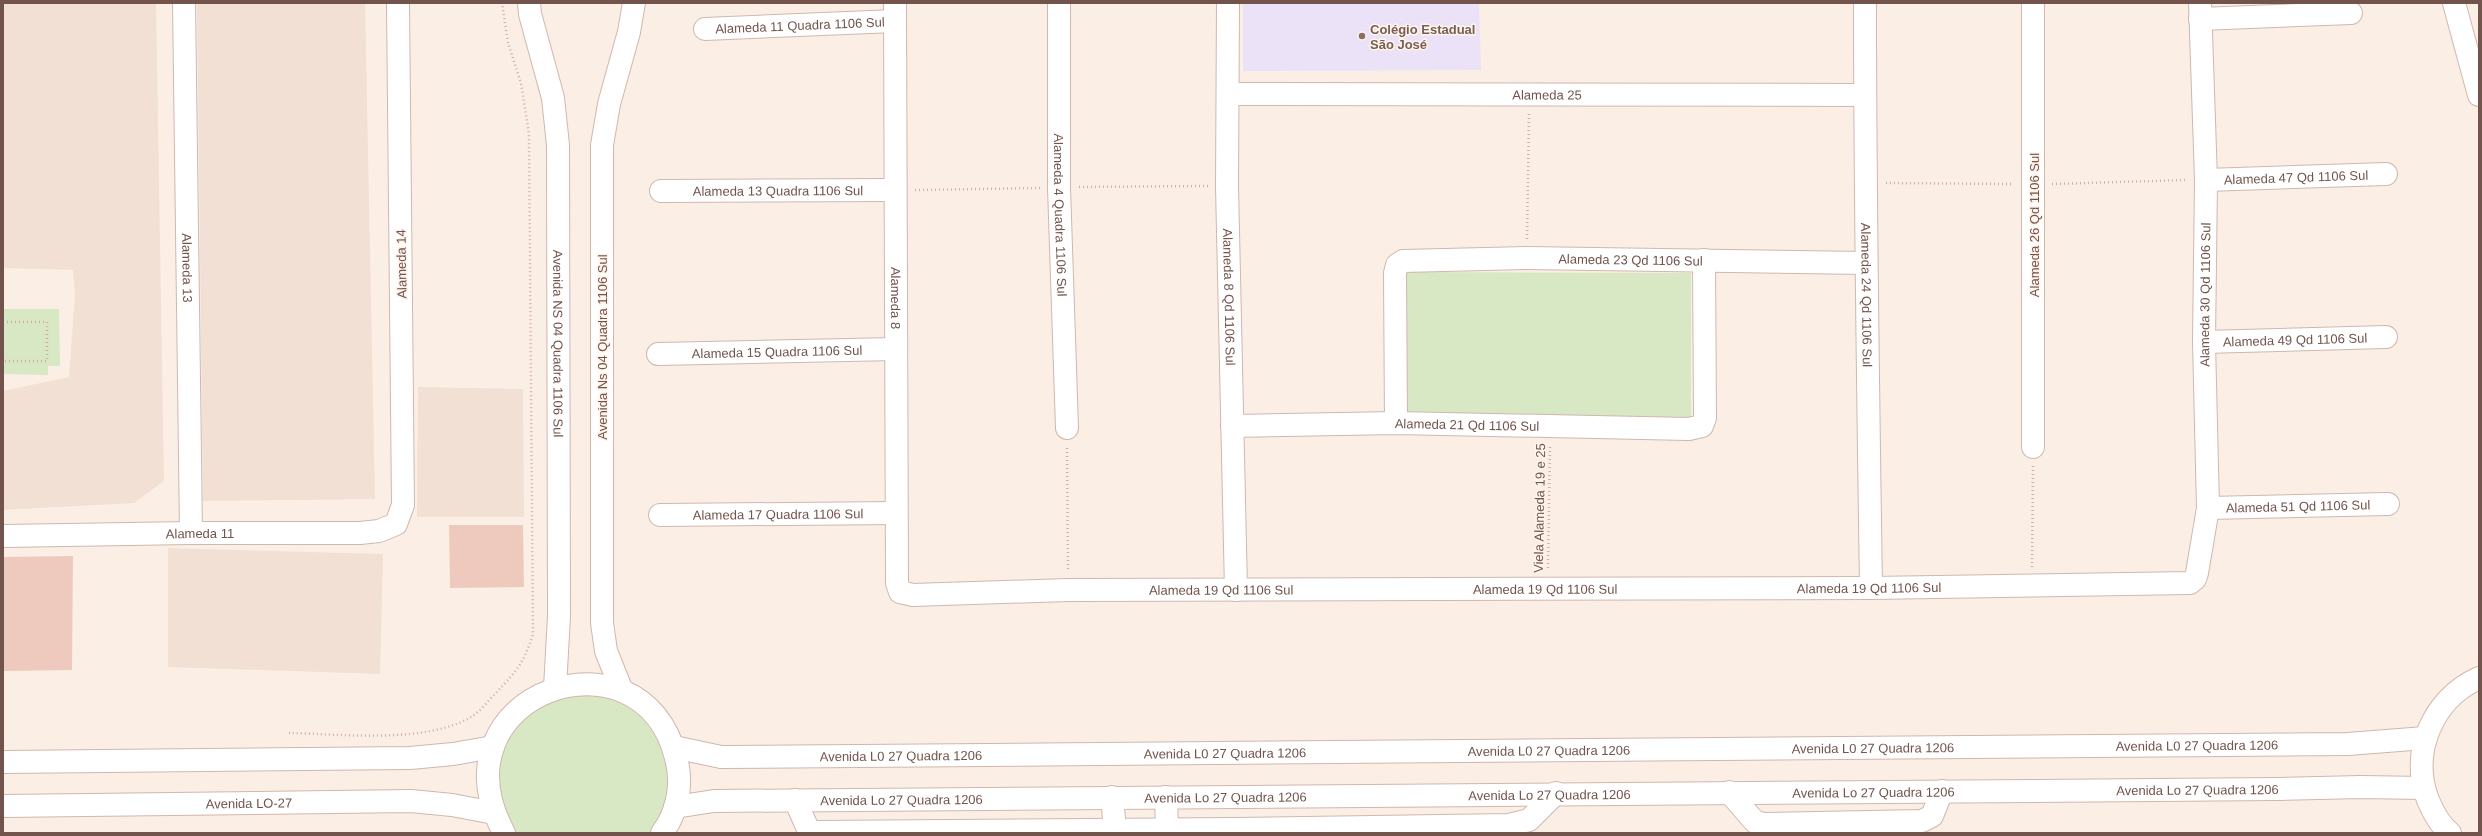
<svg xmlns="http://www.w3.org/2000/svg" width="2482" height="836" viewBox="0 0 2482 836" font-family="Arial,sans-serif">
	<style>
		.residential { fill: #f2e0d4 }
		.education { fill: #ece2f7 }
		.green { fill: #d8e7c4 }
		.building { fill: #eecabe }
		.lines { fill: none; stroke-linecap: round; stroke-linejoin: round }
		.street-casing { stroke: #ceb8af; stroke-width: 24 }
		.secondary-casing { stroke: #d0b7ac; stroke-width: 24 }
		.path { stroke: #d3ada2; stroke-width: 2.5; stroke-dasharray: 1 3; stroke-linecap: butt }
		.street { stroke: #fff; stroke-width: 22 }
		.secondary { stroke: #fff; stroke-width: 22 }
		.education-dot { fill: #8d6e63; stroke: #fef4eb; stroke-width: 1.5 }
		.labels { text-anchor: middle; stroke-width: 3; stroke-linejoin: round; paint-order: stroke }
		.street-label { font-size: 13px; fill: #72544c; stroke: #fef4eb }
		.education-label { font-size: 13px; font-weight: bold; fill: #785e54; stroke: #fef4eb; text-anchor: start }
	</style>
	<rect width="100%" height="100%" fill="#fbefe5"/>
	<g class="residential">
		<path d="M3 3H156L164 481 134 503 3 510V391L69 377 75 295 73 270 3 268Z"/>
		<path d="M197 3H365L375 499 203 501Z"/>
		<path d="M418 387 523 389 524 517H417Z"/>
		<path d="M168 548 383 554 380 674 168 667Z"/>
	</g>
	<path class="education" d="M1243 3H1479L1481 70 1243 71Z"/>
	<g class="green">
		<path d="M1404 272 1691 273V419L1403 417Z"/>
		<path d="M3 309H59L60 366H48V375L3 374Z"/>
		<path d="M555 688 622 691 666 730 675 807 652 833H512L494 813 493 747Z"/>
	</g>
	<g class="building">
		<path d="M449 525H523L524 587 450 588Z"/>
		<path d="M73 556 72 670 3 671V557Z"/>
	</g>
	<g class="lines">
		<g class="street-casing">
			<g id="street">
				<path id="s1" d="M184 3 191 533"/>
				<path id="s2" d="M895 3 897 583 900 592 913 595 1068 590 1871 588 2190 583 2195 579 2197 573 2208 508 2204 342 2206 180 2200 3"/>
				<path id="s3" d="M1059 3V187L1067 428"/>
				<path id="s4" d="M1228 3 1227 186 1236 590"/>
				<path id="s5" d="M1865 3C1865 198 1868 393 1871 588"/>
				<path d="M2033 3V447"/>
				<path d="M2200 19 2351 13"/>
				<path id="s6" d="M705 29 895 21"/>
				<path id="s7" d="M1229 94 1865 95"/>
				<path id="s8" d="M2206 180 2386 174"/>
				<path id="s9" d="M661 191 894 190"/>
				<path id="s10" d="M2204 342 2386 337"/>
				<path id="s11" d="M658 354 896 349"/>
				<path id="s12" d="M1396 423 1395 273 1397 265 1403 261 1527 258 1865 263"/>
				<path id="s13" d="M1232 426 1396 423 1689 429 1702 426 1705 418 1704 260"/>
				<path id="s14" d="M2208 508 2388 504"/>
				<path id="s15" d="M660 515 896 513"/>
				<path id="s16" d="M3 536 191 533H360L379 531 396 524 403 505 398 3"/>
				<path d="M1729 792 1755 822 1765 824 1922 821 1932 816 1942 791"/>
				<path d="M1112 797 1115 830"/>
				<path d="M1166 797 1167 830"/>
				<path d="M795 800 808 829 815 832 1233 829 1509 825 1529 820 1556 793"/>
			</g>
		</g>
		<g class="secondary-casing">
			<g id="secondary">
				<path id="s17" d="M529 3 530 14 553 98 558 145 559 616 555 688"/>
				<path d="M2454 3 2479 95"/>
				<path d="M622 691 606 651 602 623V145L609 104 629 32 634 3"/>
				<path id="s18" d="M674 747 721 757 2348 744 2425 738"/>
				<path d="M3 762 410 758 453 754 493 747"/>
				<path id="s19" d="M3 806 411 801 452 805 494 813"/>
				<path id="s20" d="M675 807 714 801 2279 789 2361 787 2424 788"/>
				<path d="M504 833C429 693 642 620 676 758 683 783 678 812 662 833"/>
				<path d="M2450 833C2440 825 2433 812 2428 800 2410 753 2432 699 2479 678"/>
			</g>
		</g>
		<g class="path">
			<path d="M1886 183 2013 184"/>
			<path d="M2052 184 2187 180"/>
			<path d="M1079 187 1208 186"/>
			<path d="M915 190 1040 188"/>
			<path d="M1527 239 1529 114"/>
			<path d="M3 322H47V361H3"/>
			<path d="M1067 448 1068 571"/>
			<path d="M2032 567 2033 466"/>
			<path d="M1548 568 1550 445"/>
			<path d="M289 733C342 734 425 744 471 717 480 712 488 701 495 694 516 672 524 663 533 634L529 134 521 83 508 43 502 3"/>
		</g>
		<use href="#street" class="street"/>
		<use href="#secondary" class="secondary"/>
	</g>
	<circle class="education-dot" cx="1362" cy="36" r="4"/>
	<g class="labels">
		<g class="street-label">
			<text dy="5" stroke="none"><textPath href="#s6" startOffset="95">Alameda 11 Quadra 1106 Sul</textPath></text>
			<text dy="5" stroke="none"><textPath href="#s7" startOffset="318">Alameda 25</textPath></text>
			<text dy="5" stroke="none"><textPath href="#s8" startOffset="90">Alameda 47 Qd 1106 Sul</textPath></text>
			<text dy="5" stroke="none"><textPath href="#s9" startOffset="117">Alameda 13 Quadra 1106 Sul</textPath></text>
			<text dy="5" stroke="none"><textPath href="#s3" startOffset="212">Alameda 4 Quadra 1106 Sul</textPath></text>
			<text transform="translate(2034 225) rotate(-90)" y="5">Alameda 26 Qd 1106 Sul</text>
			<text dy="5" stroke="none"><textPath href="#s12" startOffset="393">Alameda 23 Qd 1106 Sul</textPath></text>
			<text transform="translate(401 264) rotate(-91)" y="5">Alameda 14</text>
			<text dy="5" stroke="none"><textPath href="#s1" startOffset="265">Alameda 13</textPath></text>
			<text dy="5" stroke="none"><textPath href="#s5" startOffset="292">Alameda 24 Qd 1106 Sul</textPath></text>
			<text dy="5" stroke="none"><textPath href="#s2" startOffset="2172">Alameda 30 Qd 1106 Sul</textPath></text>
			<text dy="5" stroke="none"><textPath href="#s4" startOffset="294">Alameda 8 Qd 1106 Sul</textPath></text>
			<text dy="5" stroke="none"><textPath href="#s2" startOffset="295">Alameda 8</textPath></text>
			<text dy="5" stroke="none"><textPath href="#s10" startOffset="91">Alameda 49 Qd 1106 Sul</textPath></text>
			<text dy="5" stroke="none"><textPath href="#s17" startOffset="344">Avenida NS 04 Quadra 1106 Sul</textPath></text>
			<text transform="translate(602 347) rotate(-90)" y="5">Avenida Ns 04 Quadra 1106 Sul</text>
			<text dy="5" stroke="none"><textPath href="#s11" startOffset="119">Alameda 15 Quadra 1106 Sul</textPath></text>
			<text dy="5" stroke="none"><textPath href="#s13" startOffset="235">Alameda 21 Qd 1106 Sul</textPath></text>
			<text dy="5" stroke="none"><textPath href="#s14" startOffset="90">Alameda 51 Qd 1106 Sul</textPath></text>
			<text transform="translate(1539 508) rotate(-89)" y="5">Viela Alameda 19 e 25</text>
			<text dy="5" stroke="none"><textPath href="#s15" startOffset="118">Alameda 17 Quadra 1106 Sul</textPath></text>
			<text dy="5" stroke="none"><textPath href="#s16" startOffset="197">Alameda 11</textPath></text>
			<text dy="5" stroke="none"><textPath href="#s2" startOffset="1559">Alameda 19 Qd 1106 Sul</textPath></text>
			<text dy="5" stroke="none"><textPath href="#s2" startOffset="1235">Alameda 19 Qd 1106 Sul</textPath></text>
			<text dy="5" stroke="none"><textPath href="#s2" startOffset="911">Alameda 19 Qd 1106 Sul</textPath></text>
			<text dy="5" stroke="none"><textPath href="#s18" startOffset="1524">Avenida L0 27 Quadra 1206</textPath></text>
			<text dy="5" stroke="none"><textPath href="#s18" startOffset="1200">Avenida L0 27 Quadra 1206</textPath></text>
			<text dy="5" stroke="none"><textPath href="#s18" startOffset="876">Avenida L0 27 Quadra 1206</textPath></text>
			<text dy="5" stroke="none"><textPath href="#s18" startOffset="552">Avenida L0 27 Quadra 1206</textPath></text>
			<text dy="5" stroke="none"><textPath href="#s18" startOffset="228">Avenida L0 27 Quadra 1206</textPath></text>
			<text dy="5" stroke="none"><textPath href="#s20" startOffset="1523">Avenida Lo 27 Quadra 1206</textPath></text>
			<text dy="5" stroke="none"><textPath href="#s20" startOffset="1199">Avenida Lo 27 Quadra 1206</textPath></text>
			<text dy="5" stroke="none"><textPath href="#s20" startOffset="875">Avenida Lo 27 Quadra 1206</textPath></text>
			<text dy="5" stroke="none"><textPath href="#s20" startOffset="551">Avenida Lo 27 Quadra 1206</textPath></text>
			<text dy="5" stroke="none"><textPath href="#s20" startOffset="227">Avenida Lo 27 Quadra 1206</textPath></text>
			<text dy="5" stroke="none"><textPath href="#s19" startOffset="246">Avenida LO-27</textPath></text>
		</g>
		<g class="education-label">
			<text x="1370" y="34">Colégio Estadual<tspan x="1370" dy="15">São José</tspan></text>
		</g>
	</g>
	<rect width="2482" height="836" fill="none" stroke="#72544c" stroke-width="8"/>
</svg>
